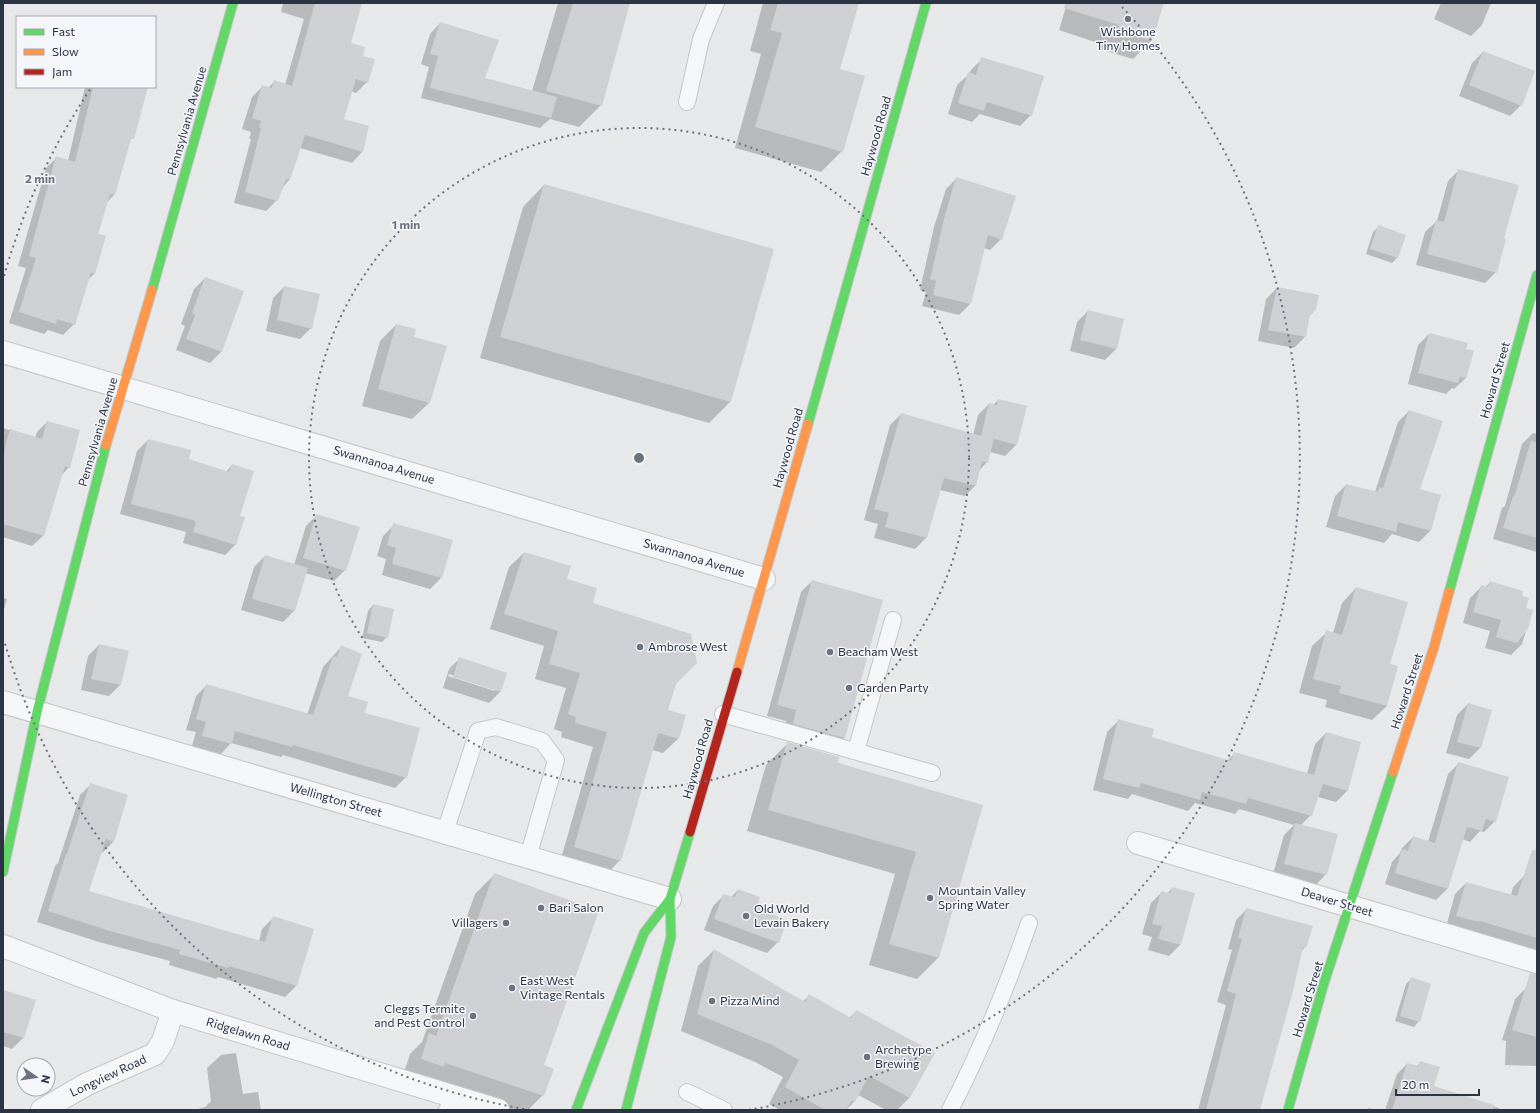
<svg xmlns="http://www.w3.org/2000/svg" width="1540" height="1113" viewBox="0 0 1540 1113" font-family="Commissioner,sans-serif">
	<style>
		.shadow { fill: #0003; fill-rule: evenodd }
		.building { fill: #ced0d3 }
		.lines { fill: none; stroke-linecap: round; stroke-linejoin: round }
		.lane-casing { stroke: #c4c6c8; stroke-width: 18 }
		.street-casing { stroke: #c4c6c8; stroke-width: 24 }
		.fast-casing { stroke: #c4c6c8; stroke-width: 11 }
		.slow-casing { stroke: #c4c6c8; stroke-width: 11 }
		.jam-casing { stroke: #c4c6c8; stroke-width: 11 }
		.lane { stroke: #f5f6f7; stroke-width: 16 }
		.street { stroke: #f5f6f7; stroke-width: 22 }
		.fast { stroke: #63d668; stroke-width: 9 }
		.slow { stroke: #ff974d; stroke-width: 9 }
		.jam { stroke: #b3261e; stroke-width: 9 }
		.ring { fill: none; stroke: #6c737f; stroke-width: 2; stroke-dasharray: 2 4 }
		.poi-dot { fill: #6c737f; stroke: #f4f6f9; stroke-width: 1.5 }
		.labels { text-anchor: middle; stroke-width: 3; stroke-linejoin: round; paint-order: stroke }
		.poi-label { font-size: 12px; fill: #2b3445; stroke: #f4f6f9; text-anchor: start }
		.street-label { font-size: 12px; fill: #2b3445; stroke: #f4f6f9 }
		.centre { fill: #6c737f; stroke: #f4f6f9; stroke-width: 2 }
		.ring-label { font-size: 12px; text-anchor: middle; font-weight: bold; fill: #6c737f; stroke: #f4f6f9; stroke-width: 3; stroke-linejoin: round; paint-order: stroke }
	</style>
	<rect width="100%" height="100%" fill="#e6e8ea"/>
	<g class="shadow">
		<path d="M283 3H361L350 44 362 56 367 82 356 93 351 91 342 120 362 152 352 163 300 148 289 180 282 188 277 200 266 211 234 203 251 139H249L251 132 242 129 252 97 263 86 268 88 274 82 285 85 304 19 281 12Z"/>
		<path d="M558 3H629L601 105 579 127 550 119 540 128 421 98 429 67 421 64 430 34 440 23 484 79 532 91Z"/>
		<path d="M763 3H858L839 70 842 151 821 172 735 148 761 54 750 51Z"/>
		<path d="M1067 3H1163L1151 41 1133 59 1099 49 1101 44 1059 30Z"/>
		<path d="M1441 3H1491L1482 25 1471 36 1434 19Z"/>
		<path d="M1483 52 1521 105 1510 116 1459 96 1472 63Z"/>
		<path d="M982 59 1031 115 1020 126 980 114 972 122 948 114 957 85 969 74 971 70Z"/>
		<path d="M85 87H142L114 195 107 202 97 235 94 274 88 280 74 324 63 335 48 330 44 334 9 323 26 268 18 266 46 168 57 157 68 161Z"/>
		<path d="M1459 170 1503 239 1496 272 1485 283 1416 265 1425 232 1437 221 1448 181Z"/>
		<path d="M957 178 1001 239 990 250 984 248 970 304 959 315 922 306 926 292 920 290 934 227 946 189Z"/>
		<path d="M544 185 773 250 730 402 709 423 480 358 523 207Z"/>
		<path d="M1378 227 1397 258 1392 263 1366 254 1373 232Z"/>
		<path d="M205 278 243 292 221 352 210 363 176 350 185 326 181 324 194 289Z"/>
		<path d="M284 287 311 328 300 339 266 331 273 298Z"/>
		<path d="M1277 288 1315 310 1309 316 1305 337 1294 348 1258 341 1266 299Z"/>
		<path d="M1088 311 1116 349 1105 360 1070 351 1077 322Z"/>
		<path d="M396 325 413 337 429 403 412 419 362 406 380 341Z"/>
		<path d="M1429 334 1465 350 1473 351 1466 378 1454 389 1452 388 1446 394 1408 384 1418 345Z"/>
		<path d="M998 400 1026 407 1016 445 1005 456 990 452 987 462 979 471 976 485 965 496 940 490 926 538 915 549 874 538 878 524 864 520 890 425 901 414 973 435 978 415 989 404 993 405Z"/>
		<path d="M1409 411 1419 490 1439 495 1430 531 1419 542 1392 534 1384 543 1326 527 1335 496 1346 485 1375 492 1398 422Z"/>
		<path d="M47 422 69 467 61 476 43 536 32 546 3 537V428L35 438 37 432Z"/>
		<path d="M1533 433 1537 434V552L1493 539 1502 508 1505 506 1522 444Z"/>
		<path d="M148 440 187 460 226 472 232 465 239 516 236 544 225 555 183 543 186 532 120 514 137 451Z"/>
		<path d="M317 515 345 570 334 581 305 573 294 611 283 622 241 610 254 567 265 556 294 565 306 526Z"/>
		<path d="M394 525 441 578 430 589 382 575 386 559 377 556 383 536Z"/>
		<path d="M524 553 565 580 592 604 667 710 678 739 663 753 652 750 620 860 606 875 560 862 593 747 561 737 562 732 554 729 566 688 535 679 544 646 490 629 509 567Z"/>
		<path d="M812 581 882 600 844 738 833 749 782 735 786 721 767 716 801 592Z"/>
		<path d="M1490 582 1521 597 1525 609 1532 611 1522 644 1511 655 1485 648 1490 631 1463 623 1470 598 1481 587 1485 588Z"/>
		<path d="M1356 588 1389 665 1387 706 1372 720 1325 707 1327 700 1299 693 1312 646 1327 632 1333 633 1342 603Z"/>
		<path d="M3 598 7 599 3 613Z"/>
		<path d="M373 605 387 637 382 642 362 638 368 611Z"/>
		<path d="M99 645 128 651 120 685 109 696 81 690 88 656Z"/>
		<path d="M342 646 346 697 363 714 406 777 395 788 283 755 281 757 231 743 221 754 192 746 196 732 186 730 196 696 207 685 307 715 323 667Z"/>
		<path d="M460 658 506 673 500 692 489 703 443 688 449 669ZM449 674 495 689V691L448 676Z"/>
		<path d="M1468 704 1491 711 1480 748 1469 759 1446 753 1457 715Z"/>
		<path d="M1118 721 1151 738 1227 761 1234 754 1307 774 1315 744 1326 733 1360 743 1347 791 1336 802 1318 797 1311 815 1301 825 1326 874 1315 886 1273 874 1284 835 1294 825 1239 809 1235 814 1195 803 1188 811 1132 794 1128 799 1093 790 1107 732Z"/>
		<path d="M788 743 836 764 982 806 938 958 917 979 869 965 895 874 747 831 766 765Z"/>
		<path d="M1459 763 1495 821 1484 832 1480 831 1470 842 1462 839 1447 889 1436 900 1385 884 1392 862 1400 853 1402 848 1413 837 1428 842 1448 774Z"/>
		<path d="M91 784 113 842 102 853 101 852 88 892 259 941 262 929 273 918 296 986 285 997 218 977 216 979 169 965 170 961 99 942 37 922 55 866 58 863 80 795Z"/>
		<path d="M494 875 543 1066V1095L528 1110H509L427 1082 402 1079 410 1054 422 1042 475 894Z"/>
		<path d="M1524 876 1537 880V952L1446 927 1455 894 1466 883 1511 895 1513 887Z"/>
		<path d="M1172 888 1194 894 1180 945 1169 956 1148 950 1152 937 1142 934 1151 903 1162 892 1167 894Z"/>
		<path d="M738 890 765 913 778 942 767 953 704 930 713 906 724 895 731 897Z"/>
		<path d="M1247 909 1305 947 1301 952 1259 1110H1198L1226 1005 1217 1002 1232 950 1228 949 1236 920Z"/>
		<path d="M714 950 802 1002 809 996 849 1018 857 1011 910 1097 897 1110H886L858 1095 854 1102 846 1110H780L769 1104 783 1077 755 1062 681 1031 698 966Z"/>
		<path d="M1411 979 1419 1021 1414 1027 1395 1021 1406 984Z"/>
		<path d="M1525 989 1537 993V1066L1505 1065 1506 1041 1502 1040 1515 999Z"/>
		<path d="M3 991 35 1001 23 1038 12 1049 3 1046Z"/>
		<path d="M236 1053 243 1094 258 1092 261 1110H194L205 1107 211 1101 207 1068 221 1055Z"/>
		<path d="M1420 1062 1432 1087 1499 1108V1110H1385L1397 1074 1407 1064 1416 1067Z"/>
		<path d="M1369 1108 1375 1110H1367Z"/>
	</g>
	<g class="building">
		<path d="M315 3H362L351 43 365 47 363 56 375 59 368 83 356 79 344 119 369 126 363 152 305 135 290 180 286 179 278 201 245 192 261 128H259L261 121 252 118 262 85 272 88 274 80 292 86Z"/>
		<path d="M573 3H630L602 106 546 91Z"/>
		<path d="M778 3H859L840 69 865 76 843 152 755 127 782 33 770 30Z"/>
		<path d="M1065 3H1164L1152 41 1117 30 1119 25 1064 8Z"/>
		<path d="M440 22 499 40 485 78 557 97 551 118 430 88 438 56 430 54Z"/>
		<path d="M1483 51 1535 71 1522 106 1469 85Z"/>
		<path d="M981 57 1044 76 1032 116 987 102 984 111 958 103 968 72 976 75Z"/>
		<path d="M93 87H148L134 139H131L115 195 110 194 98 234 106 236 95 274 91 273 75 325 57 319 56 324 19 312 36 258 29 256 56 156 75 162Z"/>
		<path d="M1458 169 1519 185 1504 238 1506 239 1497 273 1427 254 1436 220 1444 222Z"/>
		<path d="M956 177 1016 196 1002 240 988 235 971 304 933 295 936 281 930 279 945 215Z"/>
		<path d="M544 184 774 249 731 402 500 337Z"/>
		<path d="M1378 225 1406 235 1398 258 1370 249Z"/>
		<path d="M205 277 244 291 222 352 186 339 195 315 192 313Z"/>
		<path d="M284 286 320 294 312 329 277 320Z"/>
		<path d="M1277 287 1319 295 1316 310 1310 314 1306 337 1268 330Z"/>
		<path d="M1088 310 1124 319 1117 349 1080 340Z"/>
		<path d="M396 324 416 329 414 337 447 346 430 403 378 389Z"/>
		<path d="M1429 333 1468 343 1466 349 1474 351 1466 378 1460 377 1458 383 1418 373Z"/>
		<path d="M998 399 1027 406 1017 445 987 437 994 439 988 463 982 461 976 486 944 478 927 538 885 527 889 513 874 509 901 413 981 436 989 403 997 405Z"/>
		<path d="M1409 410 1443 421 1420 489 1441 495 1431 531 1398 522 1396 532 1337 516 1346 484 1378 492 1379 487 1383 488Z"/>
		<path d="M47 421 80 430 70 468 65 466 44 536 3 524V469L5 447 10 429 42 439Z"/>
		<path d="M148 439 191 450 189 459 229 472 232 464 254 471 240 516 245 517 236 545 193 532 196 521 131 504Z"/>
		<path d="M1531 441 1537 442V538L1503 528 1513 496 1514 497Z"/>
		<path d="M316 514 360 527 346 571 303 558Z"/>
		<path d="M393 523 453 540 442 578 392 564 396 548 387 545Z"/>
		<path d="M524 552 571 566 567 579 597 588 593 603 691 634 697 663 676 684 668 710 686 715 679 739 658 733 621 861 574 847 607 732 575 723 576 717 568 714 580 673 549 664 558 631 504 614Z"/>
		<path d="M265 555 308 568 295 611 252 599Z"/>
		<path d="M812 580 883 600 845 738 793 724 796 710 777 705Z"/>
		<path d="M1490 581 1523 591 1522 596 1529 598 1526 608 1533 610 1528 629 1517 643 1496 637 1501 620 1473 612 1481 585 1488 587Z"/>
		<path d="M1356 587 1408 602 1390 664 1398 666 1387 706 1339 693 1341 686 1313 679 1326 630 1342 635Z"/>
		<path d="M373 604 394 609 388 638 367 633Z"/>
		<path d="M99 644 129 651 121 685 91 679Z"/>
		<path d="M341 645 362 654 348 696 368 702 365 713 420 728 407 778 293 745 292 747 235 731 232 744 202 736 206 722 196 719 206 684 313 715 333 656 337 657Z"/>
		<path d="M459 657 507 673 501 692 453 677Z"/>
		<path d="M1468 703 1492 710 1481 748 1457 742Z"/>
		<path d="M1118 719 1154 729 1152 737 1231 761 1234 752 1314 775 1326 732 1361 742 1348 791 1323 784 1312 816 1248 798 1246 804 1202 792 1200 800 1141 783 1139 788 1103 779Z"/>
		<path d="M787 742 839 757 838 763 983 805 939 958 889 944 916 852 768 810Z"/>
		<path d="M1458 762 1509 777 1496 822 1486 819 1482 831 1467 827 1448 889 1395 873 1402 849 1408 851 1413 836 1435 843Z"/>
		<path d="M90 783 128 795 114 842 106 839 89 891 265 942 273 916 314 929 297 986 229 966 228 968 179 954 180 950 110 931 48 911 66 854H67Z"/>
		<path d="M1295 823 1338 834 1327 875 1284 864Z"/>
		<path d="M1532 850H1537V938L1480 921 1479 922 1456 916 1466 882 1517 896Z"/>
		<path d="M494 873 599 911 544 1065 554 1069 544 1096 445 1063 444 1067 421 1059 429 1033 436 1036Z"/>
		<path d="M1172 887 1195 893 1181 945 1158 939 1162 926 1152 924 1161 891 1170 893Z"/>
		<path d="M738 889 760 897 758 904 768 908 766 912 787 920 779 943 714 919 723 894 735 897Z"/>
		<path d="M1246 908 1313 926 1306 948 1303 947 1293 991 1260 1110H1206L1236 994 1227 991 1242 939 1238 938Z"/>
		<path d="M714 949 805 1002 809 994 851 1018 856 1010 935 1053 910 1098 869 1076 855 1102 852 1100 846 1110H825L785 1087 799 1060 772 1045 697 1014Z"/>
		<path d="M1530 973 1537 974V1037L1512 1030Z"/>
		<path d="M1411 977 1431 984 1420 1022 1400 1016Z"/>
		<path d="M3 990 36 1000 24 1038 3 1032Z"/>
		<path d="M1420 1061 1440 1067 1434 1086 1494 1105 1493 1110H1392L1407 1063 1418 1066Z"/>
	</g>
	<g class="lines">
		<g class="lane-casing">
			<g id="lane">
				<path d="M687 102 701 39 716 3"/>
				<path d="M723 714 932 773"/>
				<path d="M856 751 893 620"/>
				<path d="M445 832 478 731 496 727 542 741 556 760 528 857"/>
				<path d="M687 1092 724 1110"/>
				<path d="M447 1110 453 1097"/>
				<path d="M950 1110C981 1050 1007 987 1029 923"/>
			</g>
		</g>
		<g class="street-casing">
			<g id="street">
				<path d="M3 352 764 579"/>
				<path d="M3 702 670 899"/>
				<path d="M1138 843 1537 962"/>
				<path d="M3 946 173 1011 498 1110"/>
				<path d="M42 1110 87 1084 155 1054 163 1041 173 1011"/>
			</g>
		</g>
		<g class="fast-casing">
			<g id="fast">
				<path d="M152 290 233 3"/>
				<path d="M808 424 926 3"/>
				<path d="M1449 592 1537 275"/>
				<path d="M3 872 37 712 106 445"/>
				<path d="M576 1110 644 933 670 899"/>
				<path d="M626 1110 671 937 670 899 690 832"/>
				<path d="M1288 1110 1324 983 1393 772"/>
			</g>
		</g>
		<g class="slow-casing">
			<g id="slow">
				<path d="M106 445 152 290"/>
				<path d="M737 672 808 424"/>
				<path d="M1393 772 1434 647 1449 592"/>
			</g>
		</g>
		<g class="jam-casing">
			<path id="jam" d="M690 832 737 672"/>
		</g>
		<use href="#lane" class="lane"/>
		<use href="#street" class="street"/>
		<use href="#fast" class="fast"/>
		<use href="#slow" class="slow"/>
		<use href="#jam" class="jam"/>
	</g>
	<g class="ring">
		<circle cx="639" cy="458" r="330"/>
		<path d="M530 1110A661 661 0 0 1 4 640M4 276A661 661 0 0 1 91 88M1122 7A661 661 0 0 1 748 1110"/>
	</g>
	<g class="poi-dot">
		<circle cx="1128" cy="19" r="4"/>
		<circle cx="640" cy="647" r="4"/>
		<circle cx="830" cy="652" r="4"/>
		<circle cx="849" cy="688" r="4"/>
		<circle cx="930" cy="898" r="4"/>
		<circle cx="541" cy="908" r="4"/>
		<circle cx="746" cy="916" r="4"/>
		<circle cx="506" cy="923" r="4"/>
		<circle cx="512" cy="988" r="4"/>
		<circle cx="712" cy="1001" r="4"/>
		<circle cx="473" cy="1016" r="4"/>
		<circle cx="867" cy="1057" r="4"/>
	</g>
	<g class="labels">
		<g class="poi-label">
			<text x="1128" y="36" text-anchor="middle">Wishbone<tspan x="1128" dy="14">Tiny Homes</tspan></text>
			<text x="648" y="651">Ambrose West</text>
			<text x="838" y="656">Beacham West</text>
			<text x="857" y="692">Garden Party</text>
			<text x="938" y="895">Mountain Valley<tspan x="938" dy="14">Spring Water</tspan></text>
			<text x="549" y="912">Bari Salon</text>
			<text x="754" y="913">Old World<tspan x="754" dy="14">Levain Bakery</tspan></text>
			<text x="498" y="927" text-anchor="end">Villagers</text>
			<text x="520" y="985">East West<tspan x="520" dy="14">Vintage Rentals</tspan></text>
			<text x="720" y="1005">Pizza Mind</text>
			<text x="465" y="1013" text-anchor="end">Cleggs Termite<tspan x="465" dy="14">and Pest Control</tspan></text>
			<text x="875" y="1054">Archetype<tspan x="875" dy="14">Brewing</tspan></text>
		</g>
		<g class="street-label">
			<text transform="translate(187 121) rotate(-74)" y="4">Pennsylvania Avenue</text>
			<text transform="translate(876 136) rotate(-74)" y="4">Haywood Road</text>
			<text transform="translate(1495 380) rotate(-74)" y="4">Howard Street</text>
			<text transform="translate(98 432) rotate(-74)" y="4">Pennsylvania Avenue</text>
			<text transform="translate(788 448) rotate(-74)" y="4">Haywood Road</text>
			<text transform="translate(384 465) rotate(17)" y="4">Swannanoa Avenue</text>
			<text transform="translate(694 558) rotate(17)" y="4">Swannanoa Avenue</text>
			<text transform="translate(1407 691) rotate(-72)" y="4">Howard Street</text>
			<text transform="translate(698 759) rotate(-74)" y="4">Haywood Road</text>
			<text transform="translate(336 800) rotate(16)" y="4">Wellington Street</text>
			<text transform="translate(1337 902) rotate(17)" y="4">Deaver Street</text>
			<text transform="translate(1308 999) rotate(-73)" y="4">Howard Street</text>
			<text transform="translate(248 1034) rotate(17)" y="4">Ridgelawn Road</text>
			<text transform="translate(108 1076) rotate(-25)" y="4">Longview Road</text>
		</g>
	</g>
	<circle cx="639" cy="458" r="6" class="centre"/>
	<g class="ring-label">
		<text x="40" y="183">2 min</text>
		<text x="406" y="229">1 min</text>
	</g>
	<rect width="1540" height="1113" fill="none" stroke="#2b3445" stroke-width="8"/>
	<rect x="16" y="16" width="140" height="72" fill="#f4f6f9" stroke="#a4a8b1"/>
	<rect x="24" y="29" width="20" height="6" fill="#63d668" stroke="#a4a8b1"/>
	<text x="52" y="36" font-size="12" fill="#2b3445">Fast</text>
	<rect x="24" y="49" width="20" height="6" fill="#ff974d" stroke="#a4a8b1"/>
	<text x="52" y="56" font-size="12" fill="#2b3445">Slow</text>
	<rect x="24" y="69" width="20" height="6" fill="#b3261e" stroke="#a4a8b1"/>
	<text x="52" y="76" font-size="12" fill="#2b3445">Jam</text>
	<g transform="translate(36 1077) rotate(103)"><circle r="19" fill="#f4f6f9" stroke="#a4a8b1"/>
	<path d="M0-3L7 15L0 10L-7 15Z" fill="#6c737f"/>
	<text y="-6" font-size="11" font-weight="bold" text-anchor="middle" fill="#2b3445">N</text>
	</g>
	<path d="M1396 1089v6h83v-6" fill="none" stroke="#2b3445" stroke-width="2"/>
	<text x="1402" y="1089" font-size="12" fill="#2b3445" stroke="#f4f6f9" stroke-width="3" paint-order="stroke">20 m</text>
</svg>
